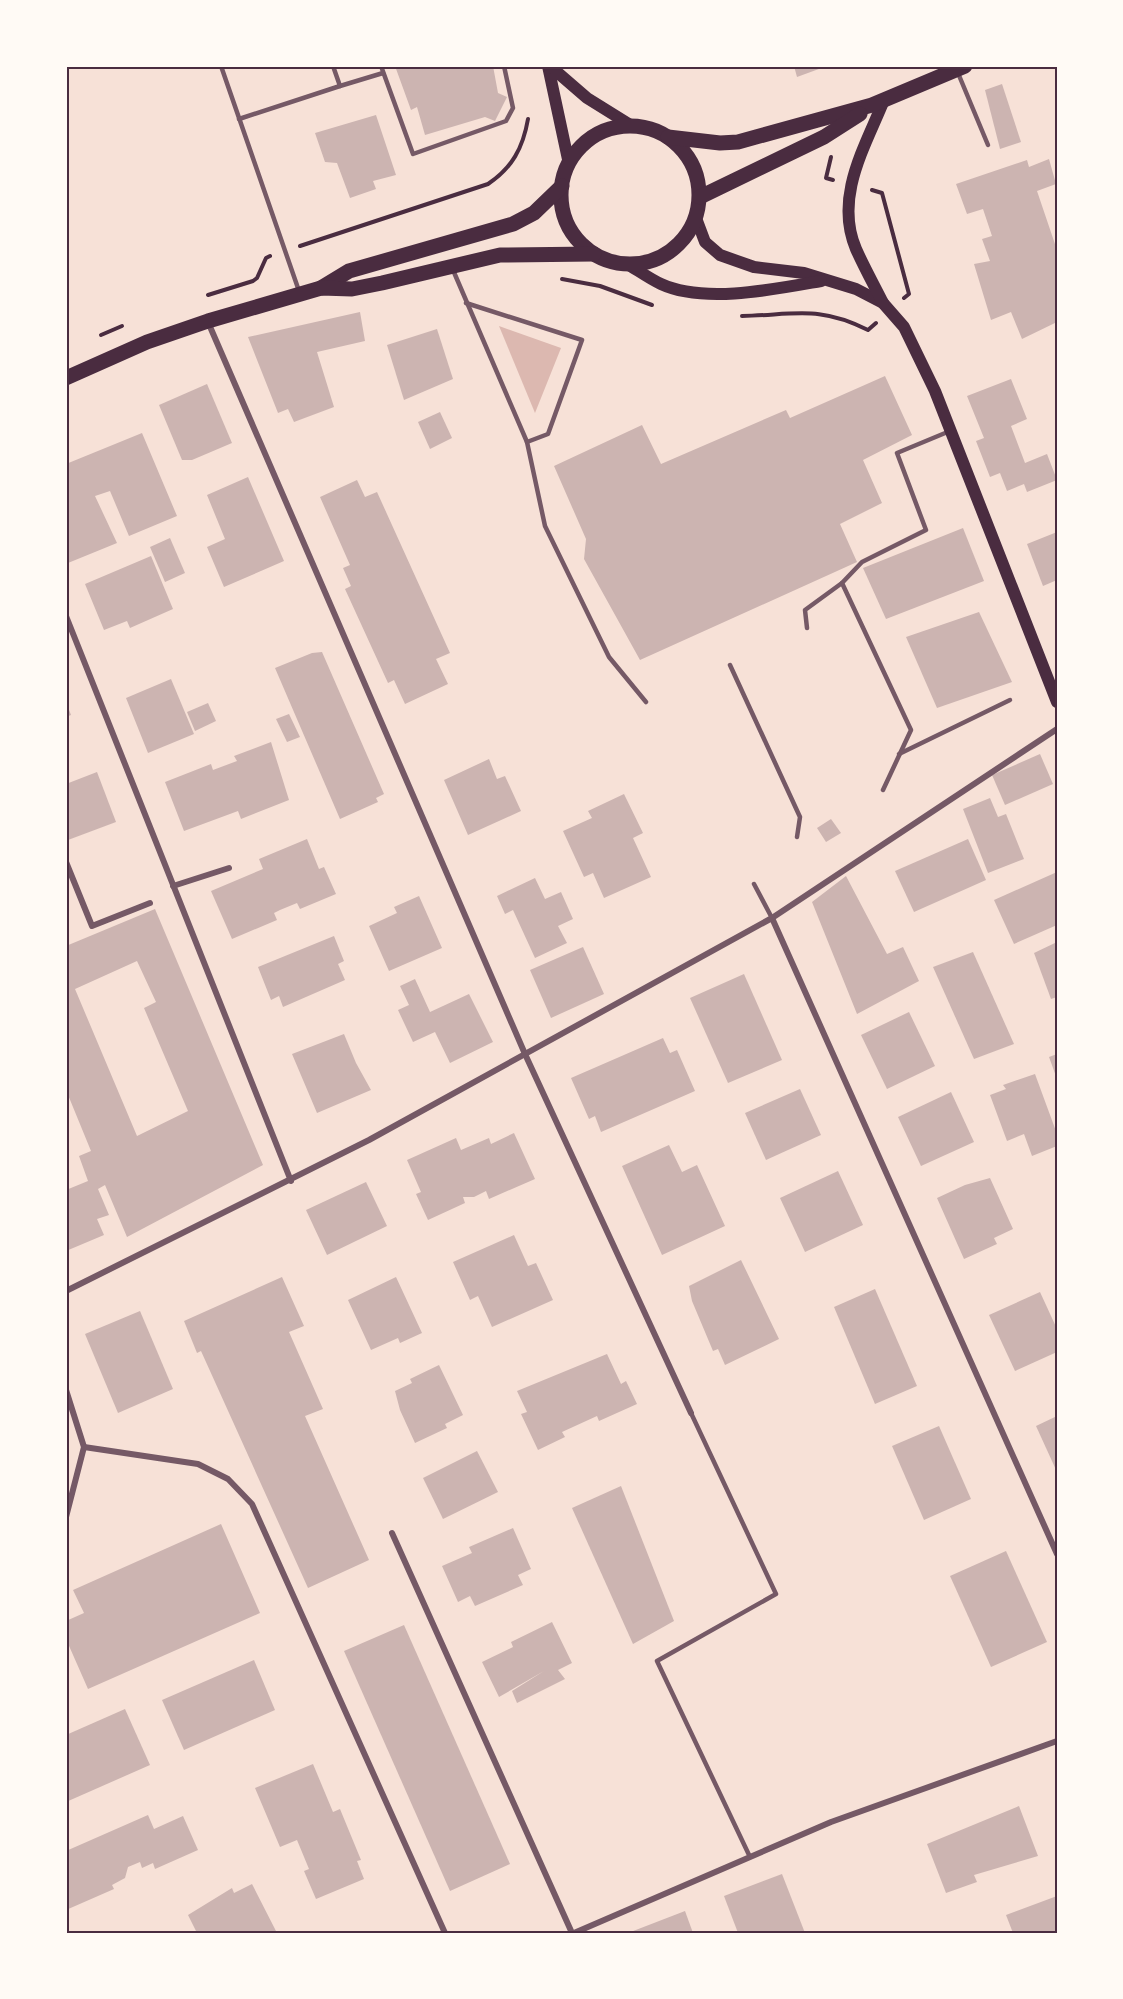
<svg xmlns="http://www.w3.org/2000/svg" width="1123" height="1999" viewBox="0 0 1123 1999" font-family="Karla,sans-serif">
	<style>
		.water { fill: #dcb8b0 }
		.building { fill: #ccb4b1; fill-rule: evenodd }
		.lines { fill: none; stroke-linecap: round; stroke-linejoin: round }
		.path { stroke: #4a2c40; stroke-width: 4 }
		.service { stroke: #755966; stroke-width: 4.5 }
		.minor { stroke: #755966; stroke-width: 6 }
		.secondary { stroke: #4a2c40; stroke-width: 12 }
		.primary { stroke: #4a2c40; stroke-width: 15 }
		.neatline { fill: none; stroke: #4a2c40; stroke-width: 2 }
	</style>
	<rect width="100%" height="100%" fill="#f7e1d7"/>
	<path class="water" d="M499 326 561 348 535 413Z"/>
	<g class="building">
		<path d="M395 66H493L498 93 507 97 495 121 485 117 425 135 417 107 411 110Z"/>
		<path d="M794 66H827L797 77Z"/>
		<path d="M1002 84 1021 142 1000 149 985 90Z"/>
		<path d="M376 115 396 175 373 181 376 189 350 198 337 163 325 162 315 133Z"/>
		<path d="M1049 159 1056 184 1037 191 1057 250V322L1022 339 1011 312 991 320 974 264 990 261 982 239 992 236 983 209 967 214 956 184 1027 160 1029 167Z"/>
		<path d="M360 312 365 341 317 352 334 407 294 422 288 409 278 413 248 337Z"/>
		<path d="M437 329 453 379 404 400 387 345Z"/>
		<path d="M885 376 912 435 863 460 882 503 840 524 857 562 640 660 584 559 586 539 554 466 642 425 661 464 786 410 790 418Z"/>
		<path d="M1011 379 1027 419 1011 426 1025 463 1047 454 1057 480 1027 492 1024 484 1007 491 1000 473 990 477 976 441 984 438 967 396Z"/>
		<path d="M207 384 232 443 192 460H182L159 405Z"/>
		<path d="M440 412 452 438 430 449 418 422Z"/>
		<path d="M142 433 177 516 129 536 110 491 95 496 117 543 68 563 66 464Z"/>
		<path d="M248 477 284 561 224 587 207 547 225 539 207 495Z"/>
		<path d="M357 480 365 497 377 492 450 653 436 659 448 684 405 704 394 680 388 683 345 589 351 586 343 568 350 565 320 497Z"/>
		<path d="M963 528 984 581 886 619 863 568Z"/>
		<path d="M1057 532V580L1043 586 1027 544Z"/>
		<path d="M170 538 185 573 165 582 150 547Z"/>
		<path d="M151 556 173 609 130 628 127 621 104 630 85 584Z"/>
		<path d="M979 612 1012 682 937 708 906 637Z"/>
		<path d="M322 652 384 794 376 798 378 802 340 819 275 668 312 653Z"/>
		<path d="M171 679 194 734 148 753 126 698Z"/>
		<path d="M66 702 71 715 66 717Z"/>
		<path d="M208 703 216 721 195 731 187 712Z"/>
		<path d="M289 714 300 737 287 742 276 719Z"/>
		<path d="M271 742 289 800 241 819 238 811 184 831 165 782 211 764 213 770 237 761 234 756Z"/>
		<path d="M1040 754 1053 784 1005 805 992 775Z"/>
		<path d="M489 759 497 779 505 776 521 811 468 835 444 780Z"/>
		<path d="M97 772 116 822 68 840 66 784Z"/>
		<path d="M624 794 643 833 633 838 651 877 604 898 593 873 584 877 563 831 592 818 588 811Z"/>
		<path d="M990 798 998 817 1006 814 1024 859 988 873 963 809Z"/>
		<path d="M831 819 841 833 826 842 817 828Z"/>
		<path d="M307 839 319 869 324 867 336 894 300 909 297 903 280 910 274 913 277 920 232 939 211 891 263 869 259 859Z"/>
		<path d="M968 839 986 880 914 912 895 871Z"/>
		<path d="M1057 872V925L1014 944 994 900Z"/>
		<path d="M846 876 887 954 903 947 919 981 857 1014 812 902Z"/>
		<path d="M535 878 545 899 561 892 573 919 558 926 567 943 535 958 513 910 505 914 497 896Z"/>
		<path d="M419 896 442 948 389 971 369 926 397 913 394 907Z"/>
		<path d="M155 909 263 1165 127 1237 105 1185 98 1189 109 1215 97 1219 104 1235 66 1251V1190L88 1181 79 1156 91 1151 66 1090V946ZM137 961 156 1002 144 1008 188 1111 137 1136 75 989Z"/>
		<path d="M334 936 344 961 338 964 345 980 283 1007 279 996 271 1000 258 967Z"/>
		<path d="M1057 942V997L1051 999 1034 953Z"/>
		<path d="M583 947 604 994 551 1018 530 970Z"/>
		<path d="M973 952 1014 1044 974 1059 933 967Z"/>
		<path d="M744 974 782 1060 728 1083 690 998Z"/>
		<path d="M415 979 430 1012 469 994 493 1042 450 1063 435 1032 413 1042 398 1010 409 1005 400 986Z"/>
		<path d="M909 1012 935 1066 887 1089 861 1035Z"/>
		<path d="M344 1034 356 1063 371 1090 317 1113 292 1054Z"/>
		<path d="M663 1038 670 1053 677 1050 695 1091 601 1132 595 1116 589 1119 571 1078Z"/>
		<path d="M1057 1054V1079L1049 1057Z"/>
		<path d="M1035 1074 1057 1134V1146L1032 1156 1024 1134 1007 1141 990 1095 1006 1089 1003 1085Z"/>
		<path d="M800 1089 821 1135 766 1160 745 1113Z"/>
		<path d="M951 1092 974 1142 921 1166 898 1117Z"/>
		<path d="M514 1133 535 1179 489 1199 486 1191 474 1197H463L465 1203 428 1220 416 1194 421 1192 407 1160 456 1138 461 1150 489 1138 491 1144Z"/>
		<path d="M669 1145 682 1172 697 1165 725 1226 662 1255 622 1166Z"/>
		<path d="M838 1171 863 1225 805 1252 780 1198Z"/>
		<path d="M990 1178 1013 1229 994 1238 997 1244 964 1259 937 1198 965 1185Z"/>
		<path d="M366 1182 387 1226 327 1255 306 1210Z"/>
		<path d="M514 1235 528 1266 536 1263 553 1300 492 1327 478 1296 470 1300 453 1262Z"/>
		<path d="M741 1260 779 1339 725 1365 718 1349 713 1351 692 1301 689 1286Z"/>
		<path d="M282 1277 304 1326 289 1332 323 1409 305 1416 369 1560 308 1588 201 1351 197 1353 184 1321Z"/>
		<path d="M396 1277 422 1333 400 1343 398 1338 371 1350 348 1300Z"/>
		<path d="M875 1289 917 1386 875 1404 834 1307Z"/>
		<path d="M1040 1292 1057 1329V1352L1015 1371 989 1315Z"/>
		<path d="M140 1311 173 1389 118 1413 85 1334Z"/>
		<path d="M607 1354 621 1384 626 1381 637 1404 599 1421 597 1416 562 1432 565 1437 538 1450 521 1414 527 1412 517 1391Z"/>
		<path d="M439 1365 463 1415 445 1424 447 1428 415 1443 400 1410 395 1391 412 1383 410 1379Z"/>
		<path d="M1057 1416V1472L1036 1426Z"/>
		<path d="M939 1426 971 1499 924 1520 892 1446Z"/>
		<path d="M477 1451 498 1492 443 1519 423 1478Z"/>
		<path d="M621 1486 674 1621 633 1644 572 1508Z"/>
		<path d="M221 1524 260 1613 88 1689 66 1639V1621L84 1613 73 1590Z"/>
		<path d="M513 1528 531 1569 518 1575 523 1585 475 1606 470 1596 458 1602 442 1566 472 1553 469 1547Z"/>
		<path d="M1006 1551 1047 1642 991 1667 950 1576Z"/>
		<path d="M552 1622 572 1663 558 1670 565 1679 517 1703 512 1691 544 1671 499 1697 482 1662 513 1647 511 1642Z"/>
		<path d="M404 1625 510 1864 450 1891 344 1651Z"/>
		<path d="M254 1660 275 1710 184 1750 162 1700Z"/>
		<path d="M125 1709 150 1765 66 1802V1735Z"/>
		<path d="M313 1764 333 1812 340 1809 361 1860 357 1861 364 1879 316 1899 304 1871 309 1869 297 1840 280 1847 255 1788Z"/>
		<path d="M1019 1806 1038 1856 974 1875 977 1882 946 1893 927 1844Z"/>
		<path d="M148 1815 154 1829 183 1816 198 1850 155 1869 153 1863 142 1868 140 1862 128 1867 125 1878 112 1885 114 1889 66 1910V1851Z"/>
		<path d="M782 1874 805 1933H738L724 1896Z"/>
		<path d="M252 1884 277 1933H197L188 1915 232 1888 234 1893Z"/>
		<path d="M1057 1896V1933H1013L1006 1915Z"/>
		<path d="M685 1911 693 1933H628Z"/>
	</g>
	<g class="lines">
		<g class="path">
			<path d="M831 157 826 178 833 180"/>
			<path d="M872 190 882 193 909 294 904 298"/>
			<path d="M300 246 488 184C512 168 523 148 528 119"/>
			<path d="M562 279 600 286 652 305"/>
			<path d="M208 295 253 281 257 278 266 258 270 256"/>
			<path d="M742 316C794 315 819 305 868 330L876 323"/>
			<path d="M101 335 122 326"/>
		</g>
		<g class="service">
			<path d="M221 66 299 291"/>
			<path d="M381 66 413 154 506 121 513 108 504 66"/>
			<path d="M958 73 988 145"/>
			<path d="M340 86 383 73"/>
			<path d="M239 119 340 86 333 66"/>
			<path d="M453 270 527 442 545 526 609 657 646 702"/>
			<path d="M466 303 582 340 548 434 527 442"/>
			<path d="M842 583 911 730 883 790"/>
			<path d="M807 628 805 610 842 583 862 562 926 530 897 453 950 431"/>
			<path d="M730 665 800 817 797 837"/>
			<path d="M899 754 1010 700"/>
			<path d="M754 884 772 918"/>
			<path d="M691 1413 776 1594 657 1661 750 1857"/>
		</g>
		<g class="minor">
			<path d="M208 322 525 1054 691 1413"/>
			<path d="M66 616 291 1181"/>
			<path d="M66 862 92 926 150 903"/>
			<path d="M173 886 229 868"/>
			<path d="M772 918 1057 1554"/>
			<path d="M66 1291 369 1140 772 918 1057 729"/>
			<path d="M66 1390 84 1447 66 1517"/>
			<path d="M84 1447 198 1464 228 1479 252 1504 445 1933"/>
			<path d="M392 1533 572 1933"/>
			<path d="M574 1933 831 1822 1057 1741"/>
		</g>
		<g class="secondary">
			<path d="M548 66 569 164"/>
			<path d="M550 66 587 98 632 126"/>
			<path d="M696 218 705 242 720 255 754 267 804 273 856 289 883 303 904 327 935 391 1057 702"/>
			<path d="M629 265C639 271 650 279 661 284 704 304 776 289 821 281"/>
			<path d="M883 303C874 285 864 267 856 249 834 197 865 147 884 100"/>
		</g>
		<g class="primary">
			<circle cx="630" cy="195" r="69"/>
			<path d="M668 137 720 143 738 142 872 105 965 66"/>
			<path d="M700 197 824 137 860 114"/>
			<path d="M321 288 349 271 513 224 534 213 562 186"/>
			<path d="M66 378 147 342 208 321 321 288 352 289 382 283 500 255 594 254"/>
		</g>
	</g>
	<rect width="1123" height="1999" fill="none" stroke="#fffaf5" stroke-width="135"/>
	<rect x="68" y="68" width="988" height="1864" class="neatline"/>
</svg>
